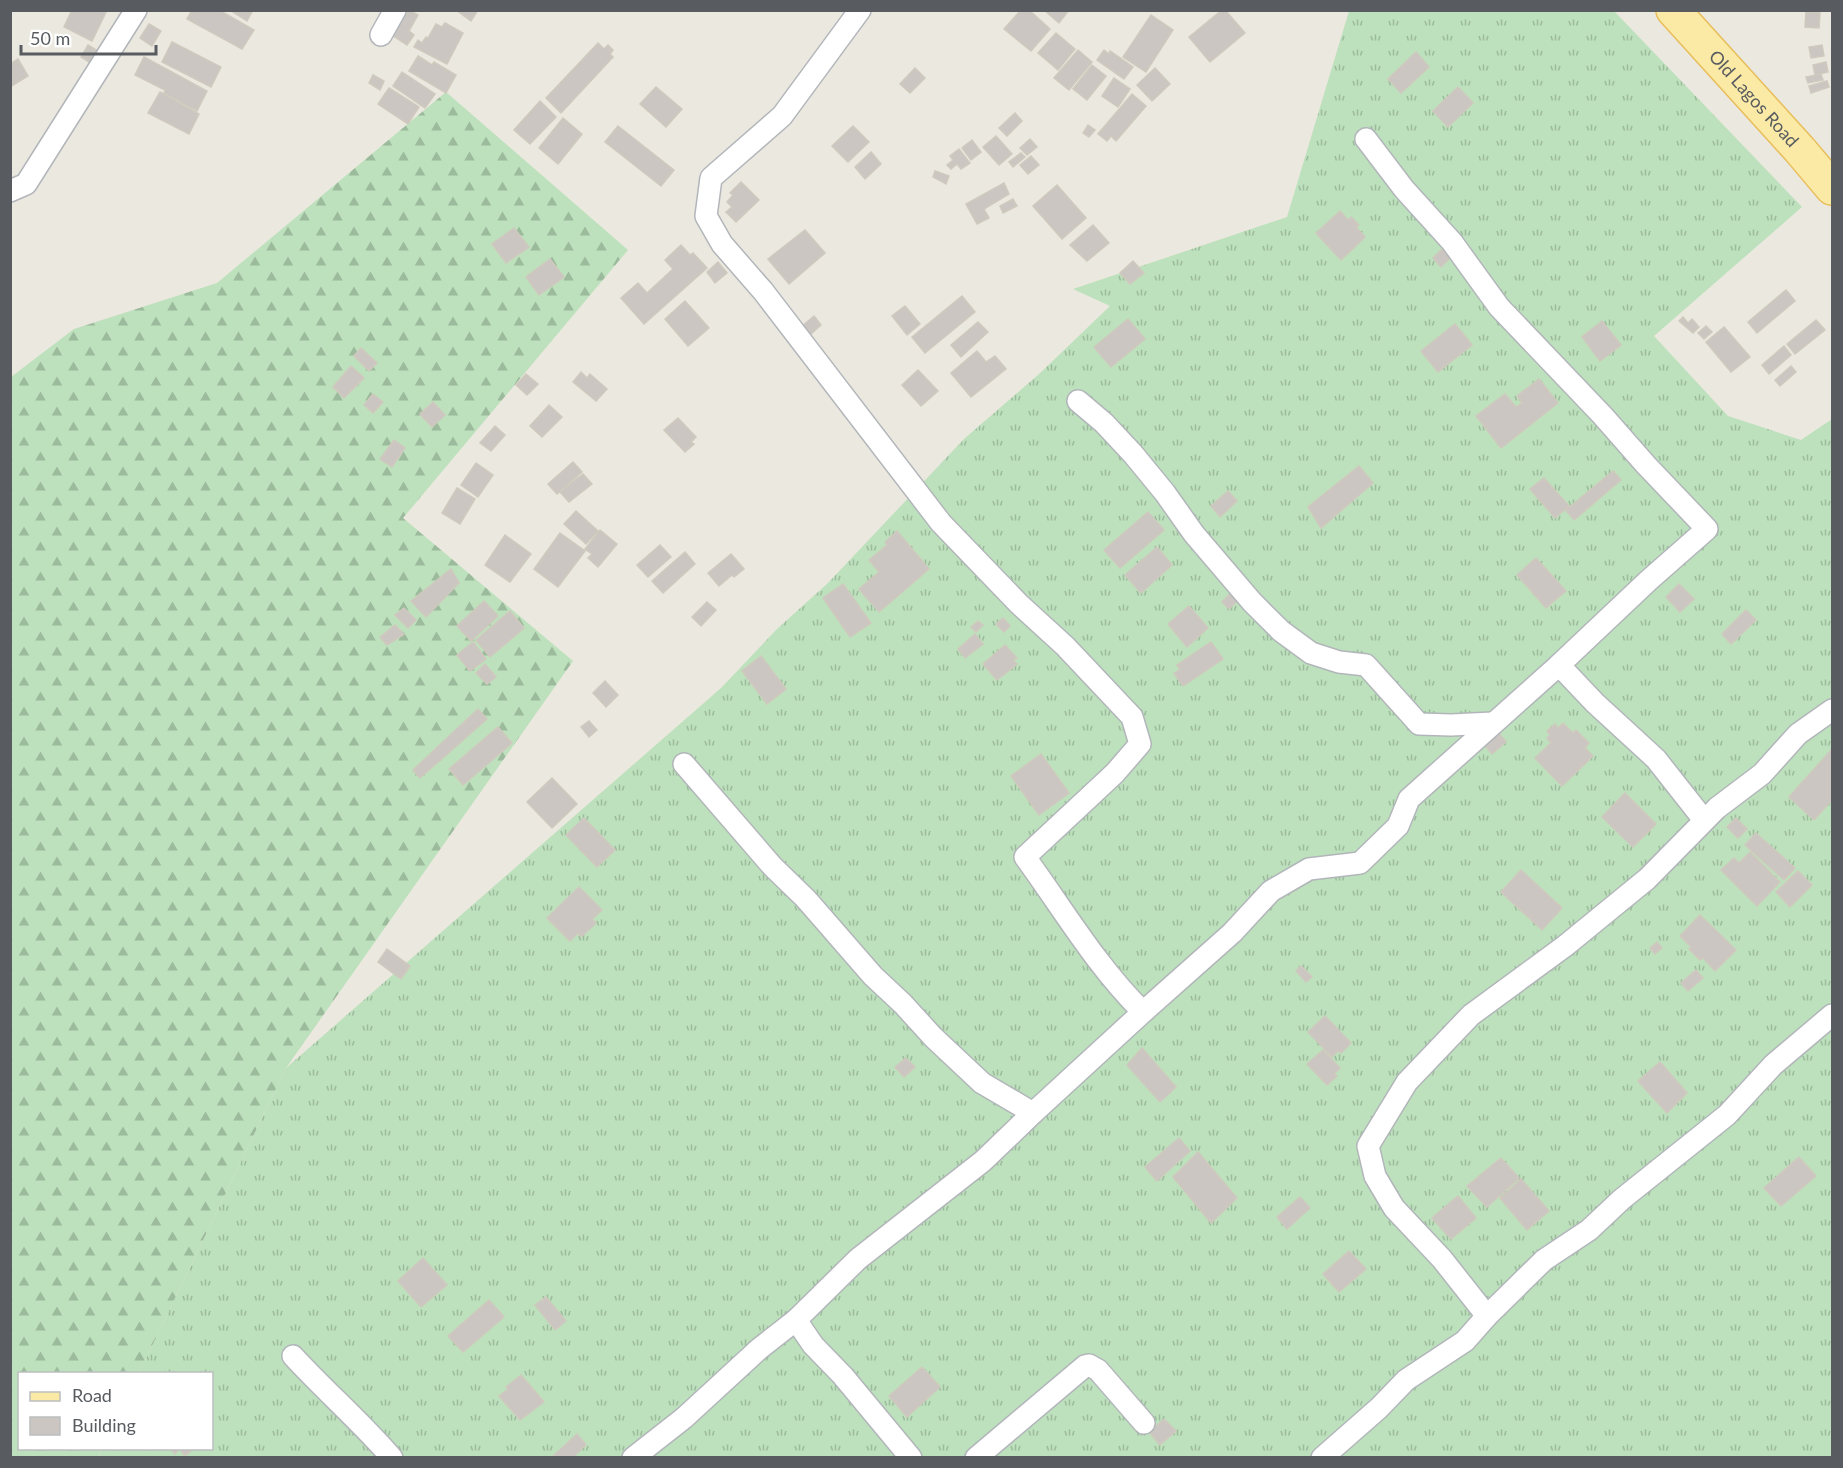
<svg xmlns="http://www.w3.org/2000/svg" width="1843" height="1468" viewBox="0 0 1843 1468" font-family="Lato,sans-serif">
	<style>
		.grass { fill: url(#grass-tufts) }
		.forest { fill: url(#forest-firs) }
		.building { fill: #cbc6c1; stroke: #cfc9be; stroke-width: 1.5 }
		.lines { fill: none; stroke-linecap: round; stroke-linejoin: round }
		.minor-casing { stroke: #b2b6ba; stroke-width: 24 }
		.primary-casing { stroke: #e8bd5b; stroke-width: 36 }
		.minor { stroke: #fff; stroke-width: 21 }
		.primary { stroke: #faeaa5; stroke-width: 33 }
		.labels { text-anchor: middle; stroke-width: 4.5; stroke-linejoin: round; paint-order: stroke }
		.street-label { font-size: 18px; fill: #585c60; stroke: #fff }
	</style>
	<defs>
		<pattern id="grass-tufts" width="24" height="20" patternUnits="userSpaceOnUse" patternTransform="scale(1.5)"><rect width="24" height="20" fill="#bde1bc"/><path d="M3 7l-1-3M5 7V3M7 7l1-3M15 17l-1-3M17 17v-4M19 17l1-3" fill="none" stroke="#9cba9c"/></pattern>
		<pattern id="forest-firs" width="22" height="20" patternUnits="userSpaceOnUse" patternTransform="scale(1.5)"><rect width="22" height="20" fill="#bde1bc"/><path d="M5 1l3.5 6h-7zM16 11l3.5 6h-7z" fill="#9cba9c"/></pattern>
	</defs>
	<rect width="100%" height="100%" fill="#ebe8df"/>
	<path class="grass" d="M1349 11H1614L1802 207 1654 336 1728 416 1801 440 1832 419V1457L98 1458 102 1449 212 1448V1374L139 1373 286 1068 721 688 777 629 828 583 964 439 1038 375 1110 306 1073 289 1287 217Z"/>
	<path class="forest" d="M446 92 628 250 403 518 573 661 286 1068 139 1373 20 1374V1448L102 1449 98 1457 11 1458V377L74 329 217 283Z"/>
	<g class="building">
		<path d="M72 10H107L92 41 64 27Z"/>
		<path d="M192 10H219L254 30 242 49 187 19Z"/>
		<path d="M230 10H253L247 21Z"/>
		<path d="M409 10 418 15 409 31 414 35 407 45 392 35Z"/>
		<path d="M456 10H478L471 21Z"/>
		<path d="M1021 10H1029L1050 29 1031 51 1004 29Z"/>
		<path d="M1044 10H1069L1059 23Z"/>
		<path d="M1222 10H1225L1245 33 1210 62 1189 37Z"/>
		<path d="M1806 12 1820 13 1819 28 1805 27Z"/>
		<path d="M1151 15 1173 30 1146 72 1123 57Z"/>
		<path d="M445 23 463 33 447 64 414 47 418 40 422 43 426 37 428 38 436 24 442 27Z"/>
		<path d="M149 24 161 31 152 46 140 38Z"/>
		<path d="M1056 33 1075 49 1058 70 1038 53Z"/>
		<path d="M172 42 221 67 211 87 162 62Z"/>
		<path d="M598 43 604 49 608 45 613 50 610 54 613 57 561 113 546 98Z"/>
		<path d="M88 45 101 53 94 65 81 57Z"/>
		<path d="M1822 45 1824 56 1811 58 1809 47Z"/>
		<path d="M1078 50 1092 62 1069 90 1054 78Z"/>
		<path d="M1104 50 1109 54 1110 51 1133 67 1124 79 1097 60Z"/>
		<path d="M1416 52 1429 67 1401 93 1388 79Z"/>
		<path d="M418 56 432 65 434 62 456 75 446 93 409 71Z"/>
		<path d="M144 57 207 91 197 111 164 93 165 90 135 75Z"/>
		<path d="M18 59 28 76 10 87V64Z"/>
		<path d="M1826 62 1828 72 1815 75 1813 65Z"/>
		<path d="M1092 65 1106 76 1087 100 1073 89Z"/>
		<path d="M915 68 925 78 910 93 900 84Z"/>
		<path d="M1155 68 1170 84 1152 101 1137 85Z"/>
		<path d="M402 72 435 94 425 108 393 86Z"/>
		<path d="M1821 74 1823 80 1808 83 1806 77Z"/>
		<path d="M373 75 384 81 380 90 369 83Z"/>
		<path d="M1114 78 1130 89 1118 107 1102 96Z"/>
		<path d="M1827 81 1829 87 1811 93 1809 86Z"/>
		<path d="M656 87 682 109 666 127 640 104Z"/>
		<path d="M1458 87 1473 103 1448 127 1433 111Z"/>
		<path d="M389 88 419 107 408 124 378 104Z"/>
		<path d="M160 92 199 114 189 134 148 113Z"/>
		<path d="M1132 94 1146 106 1116 141 1111 136 1107 141 1098 134Z"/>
		<path d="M540 101 556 117 530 144 514 130Z"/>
		<path d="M1015 113 1022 121 1007 136 999 128Z"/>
		<path d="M563 118 582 134 558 164 539 148Z"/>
		<path d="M1088 125 1095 130 1089 137 1083 133Z"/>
		<path d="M618 126 674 170 661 186 605 142Z"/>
		<path d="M853 126 869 142 848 162 832 146Z"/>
		<path d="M996 136 1012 154 999 165 983 147Z"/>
		<path d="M1030 139 1037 147 1027 155 1020 148Z"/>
		<path d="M972 140 981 152 971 160 962 148Z"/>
		<path d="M959 149 970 163 961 169 957 164 951 169 947 165 953 160 950 156Z"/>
		<path d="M871 152 881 164 865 179 855 167Z"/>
		<path d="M1021 153 1025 157 1013 167 1009 162Z"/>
		<path d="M1031 156 1039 165 1028 174 1020 165Z"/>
		<path d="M935 171 949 176 946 184 933 177Z"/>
		<path d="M741 182 759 200 736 222 726 212 732 207 727 202 733 195 730 193Z"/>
		<path d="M1004 183 1009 194 984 209 989 218 977 224 966 204Z"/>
		<path d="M1057 185 1086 218 1062 239 1033 206Z"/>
		<path d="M1013 199 1017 206 1003 213 1000 206Z"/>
		<path d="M1340 211 1348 220 1351 217 1359 225 1356 227 1365 237 1341 260 1316 233Z"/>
		<path d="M1093 225 1109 243 1087 261 1070 245Z"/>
		<path d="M514 228 529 247 506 263 492 244Z"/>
		<path d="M805 230 825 253 789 284 768 259Z"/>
		<path d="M681 245 690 255 693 253 707 268 644 324 621 298 638 283 647 293 673 269 665 260Z"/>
		<path d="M1442 249 1450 258 1441 267 1433 258Z"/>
		<path d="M550 259 564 277 539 295 526 277Z"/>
		<path d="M1133 261 1144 273 1130 284 1120 273Z"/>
		<path d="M718 262 727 273 715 283 707 272Z"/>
		<path d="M1786 290 1795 301 1757 333 1748 322Z"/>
		<path d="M962 296 975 312 925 353 912 337Z"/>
		<path d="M685 301 709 328 688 346 665 319Z"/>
		<path d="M905 306 920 324 907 335 892 316Z"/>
		<path d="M814 316 821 325 809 336 801 327Z"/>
		<path d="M1683 317 1688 323 1692 319 1699 327 1693 333 1679 321Z"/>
		<path d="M1128 319 1145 339 1111 367 1094 347Z"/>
		<path d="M1816 320 1825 330 1795 354 1787 344Z"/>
		<path d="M1602 321 1621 345 1600 361 1582 337Z"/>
		<path d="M978 322 988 332 961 357 951 345Z"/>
		<path d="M1455 324 1472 345 1438 372 1421 351Z"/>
		<path d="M1706 326 1712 332 1704 339 1698 333Z"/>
		<path d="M1724 327 1750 357 1731 372 1706 342Z"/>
		<path d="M1784 346 1791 355 1769 374 1762 365Z"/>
		<path d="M361 348 377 363 369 371 354 356Z"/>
		<path d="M977 351 986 362 995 356 1006 369 971 397 951 373Z"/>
		<path d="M351 366 364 378 344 398 333 387Z"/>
		<path d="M1791 366 1796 372 1780 386 1775 380Z"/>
		<path d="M918 370 938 391 921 406 902 385Z"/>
		<path d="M581 372 587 378 590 374 607 389 596 401 573 382Z"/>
		<path d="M526 374 538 384 527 395 516 385Z"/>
		<path d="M1539 379 1558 403 1501 448 1476 416 1505 394 1516 407 1522 403 1517 396Z"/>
		<path d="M373 394 383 402 373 413 364 405Z"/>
		<path d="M433 402 445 415 432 427 420 414Z"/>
		<path d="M549 405 562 417 542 437 530 426Z"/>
		<path d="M678 418 696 437 691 442 694 444 685 452 664 430Z"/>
		<path d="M495 426 505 435 491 451 480 443Z"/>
		<path d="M394 440 405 448 392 467 380 459Z"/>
		<path d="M573 462 582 472 557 494 548 484Z"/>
		<path d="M476 463 493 475 478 497 461 485Z"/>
		<path d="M1359 466 1373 483 1321 528 1308 507Z"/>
		<path d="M1613 471 1621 480 1574 520 1566 510Z"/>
		<path d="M583 474 592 484 569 502 560 492Z"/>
		<path d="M1544 478 1569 506 1555 518 1530 489Z"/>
		<path d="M457 488 475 499 460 524 442 513Z"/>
		<path d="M1228 491 1237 501 1220 517 1211 506Z"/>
		<path d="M576 511 598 531 586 544 564 524Z"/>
		<path d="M1148 512 1164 530 1120 568 1104 550Z"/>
		<path d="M600 530 617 544 598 567 588 558 592 554 585 549Z"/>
		<path d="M897 531 929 569 879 612 859 589 879 572 869 560 887 545 885 542Z"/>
		<path d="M560 533 585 551 558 587 534 569Z"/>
		<path d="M505 535 531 554 510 582 485 565Z"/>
		<path d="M660 545 671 557 648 577 637 565Z"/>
		<path d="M1157 547 1172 565 1141 593 1125 575Z"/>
		<path d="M685 552 695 564 663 593 652 581Z"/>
		<path d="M731 554 744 569 734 577 732 575 719 586 708 573Z"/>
		<path d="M1536 558 1566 591 1546 608 1517 575Z"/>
		<path d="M451 569 459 583 426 617 411 601Z"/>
		<path d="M843 584 871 623 850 637 823 598Z"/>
		<path d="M1679 584 1694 599 1680 612 1666 597Z"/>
		<path d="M1233 591 1240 598 1229 609 1222 602Z"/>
		<path d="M484 601 498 616 471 641 457 626Z"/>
		<path d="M707 602 716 610 701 626 692 617Z"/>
		<path d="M1189 606 1208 628 1187 647 1168 624Z"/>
		<path d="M404 608 416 620 408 628 395 615Z"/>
		<path d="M1746 610 1756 620 1731 644 1722 634Z"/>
		<path d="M510 611 524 628 490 657 476 640Z"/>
		<path d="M1003 618 1010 626 1004 632 996 624Z"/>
		<path d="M978 621 983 625 976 632 971 627Z"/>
		<path d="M395 625 404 634 387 645 380 637Z"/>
		<path d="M975 634 983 644 965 658 958 649Z"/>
		<path d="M473 642 486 659 470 671 457 655Z"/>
		<path d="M1211 642 1223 659 1183 686 1174 673 1180 670 1177 665Z"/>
		<path d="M1005 645 1017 658 1013 660 1017 664 997 680 983 664Z"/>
		<path d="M761 656 786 689 767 704 742 671Z"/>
		<path d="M485 664 496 677 487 684 476 673Z"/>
		<path d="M605 681 618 695 606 707 593 693Z"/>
		<path d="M478 709 487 719 420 778 413 770Z"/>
		<path d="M589 721 597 730 589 737 581 727Z"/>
		<path d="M1563 723 1573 733 1576 730 1589 743 1585 748 1593 756 1562 786 1535 758 1551 743 1547 738 1550 735 1547 731 1555 724 1558 728Z"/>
		<path d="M498 727 512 743 463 785 449 769Z"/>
		<path d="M1497 731 1506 742 1492 754 1483 743Z"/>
		<path d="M1832 749V800L1814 820 1789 797Z"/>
		<path d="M1041 754 1069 793 1039 815 1011 776Z"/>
		<path d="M552 778 577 804 552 828 527 802Z"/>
		<path d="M1625 793 1656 824 1633 847 1602 817Z"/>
		<path d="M584 818 615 850 597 867 566 835Z"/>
		<path d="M1736 818 1747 829 1738 838 1727 827Z"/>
		<path d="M1756 833 1795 868 1784 880 1745 845Z"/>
		<path d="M1750 852 1780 882 1757 906 1721 870 1734 858 1739 863Z"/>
		<path d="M1521 870 1562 908 1542 930 1501 892Z"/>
		<path d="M1798 871 1812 885 1790 907 1776 892Z"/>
		<path d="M579 887 602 910 592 919 596 923 581 937 578 933 570 941 547 918Z"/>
		<path d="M1700 915 1736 950 1715 971 1703 958 1700 960 1689 949 1691 947 1680 936Z"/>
		<path d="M1657 942 1662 948 1655 954 1650 948Z"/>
		<path d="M387 949 410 966 401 979 378 962Z"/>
		<path d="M1301 966 1312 977 1306 982 1296 971Z"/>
		<path d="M1696 970 1703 978 1688 991 1681 983Z"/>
		<path d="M1325 1016 1351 1043 1341 1053 1338 1051 1332 1057 1308 1032Z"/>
		<path d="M1142 1048 1176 1087 1160 1102 1127 1065Z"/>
		<path d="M1323 1050 1340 1068 1334 1074 1337 1076 1327 1085 1307 1064Z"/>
		<path d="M906 1058 915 1067 904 1077 895 1067Z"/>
		<path d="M1660 1062 1687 1093 1667 1113 1638 1081Z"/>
		<path d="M1179 1138 1190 1151 1157 1181 1145 1167Z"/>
		<path d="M1198 1152 1237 1198 1211 1223 1173 1177Z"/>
		<path d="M1799 1157 1816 1176 1781 1206 1764 1188Z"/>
		<path d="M1501 1158 1519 1178 1487 1207 1467 1186Z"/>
		<path d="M1521 1179 1549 1211 1527 1230 1500 1198Z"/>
		<path d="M1458 1196 1476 1218 1451 1239 1432 1218Z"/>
		<path d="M1300 1197 1310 1208 1287 1229 1277 1217Z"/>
		<path d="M1349 1251 1366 1269 1339 1292 1323 1274Z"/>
		<path d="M423 1258 447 1285 421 1307 398 1281Z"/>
		<path d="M546 1297 566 1321 555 1330 535 1305Z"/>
		<path d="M489 1300 504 1317 463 1352 448 1336Z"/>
		<path d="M922 1367 940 1387 907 1417 889 1396Z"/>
		<path d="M521 1375 544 1402 520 1420 499 1396 508 1389 506 1387Z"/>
		<path d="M1164 1419 1176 1431 1160 1445 1149 1432Z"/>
		<path d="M577 1434 586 1445 572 1458H551Z"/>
		<path d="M170 1448H194L185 1456 179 1449 175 1454Z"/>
	</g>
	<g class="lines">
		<g class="minor-casing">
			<g id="minor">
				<path d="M860 10 782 116 711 178 706 216 722 244 763 291 941 523 1019 604 1065 646 1132 717 1140 744 1115 773 1025 857C1063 909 1097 967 1143 1012L1232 933 1271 891 1309 869 1360 863 1398 826 1409 799 1559 665 1595 703 1656 759 1704 820"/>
				<path d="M381 35 395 10"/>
				<path d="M1366 139 1404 189 1452 242 1499 307 1603 416 1646 465 1707 529 1649 580 1559 665"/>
				<path d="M10 191 26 184 136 10"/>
				<path d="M1078 401 1104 423 1133 454 1165 493 1194 534 1252 602 1281 631 1311 653 1339 662 1366 665 1419 724 1451 725 1493 723"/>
				<path d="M684 764 773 867 806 899 873 976 903 1004 933 1037 982 1083 1033 1113 1143 1012"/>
				<path d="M1487 1316 1442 1259 1394 1208 1375 1176 1368 1146 1407 1082 1471 1015 1565 946 1647 879 1717 808 1762 774 1798 734 1832 710"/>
				<path d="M293 1356C325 1391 361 1422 392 1458"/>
				<path d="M633 1458 684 1418 759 1349 796 1320"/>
				<path d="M911 1458 843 1376 813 1345 796 1320 858 1259 983 1161 1033 1113"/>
				<path d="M976 1458 1085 1366 1089 1365 1098 1370 1144 1423"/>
				<path d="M1322 1458 1379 1408 1406 1380 1465 1341 1487 1316 1544 1260 1589 1230 1622 1199 1727 1115 1773 1065 1832 1015"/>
			</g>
		</g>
		<g class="primary-casing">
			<g id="primary">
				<path id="s1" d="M1673 10 1800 150 1832 188"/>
			</g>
		</g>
		<use href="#minor" class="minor"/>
		<use href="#primary" class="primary"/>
	</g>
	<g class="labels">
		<g class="street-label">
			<text dy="6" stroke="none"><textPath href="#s1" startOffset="120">Old Lagos Road</textPath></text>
		</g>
	</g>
	<rect width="1843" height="1468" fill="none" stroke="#585c60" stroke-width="24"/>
	<rect x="18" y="1372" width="195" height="78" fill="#ffffff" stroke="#bcbebf" stroke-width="1.5"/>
	<rect x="30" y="1392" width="30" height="9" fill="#faeaa5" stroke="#bcbebf" stroke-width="1.5"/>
	<text x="72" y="1402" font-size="18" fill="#585c60">Road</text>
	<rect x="30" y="1417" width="30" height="18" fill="#cbc6c1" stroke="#bcbebf" stroke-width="1.5"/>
	<text x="72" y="1432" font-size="18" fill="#585c60">Building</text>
	<path d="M21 45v9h135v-9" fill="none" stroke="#585c60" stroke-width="3"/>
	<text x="30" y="45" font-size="18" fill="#585c60" stroke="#ffffff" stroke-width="4.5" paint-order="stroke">50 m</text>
</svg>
